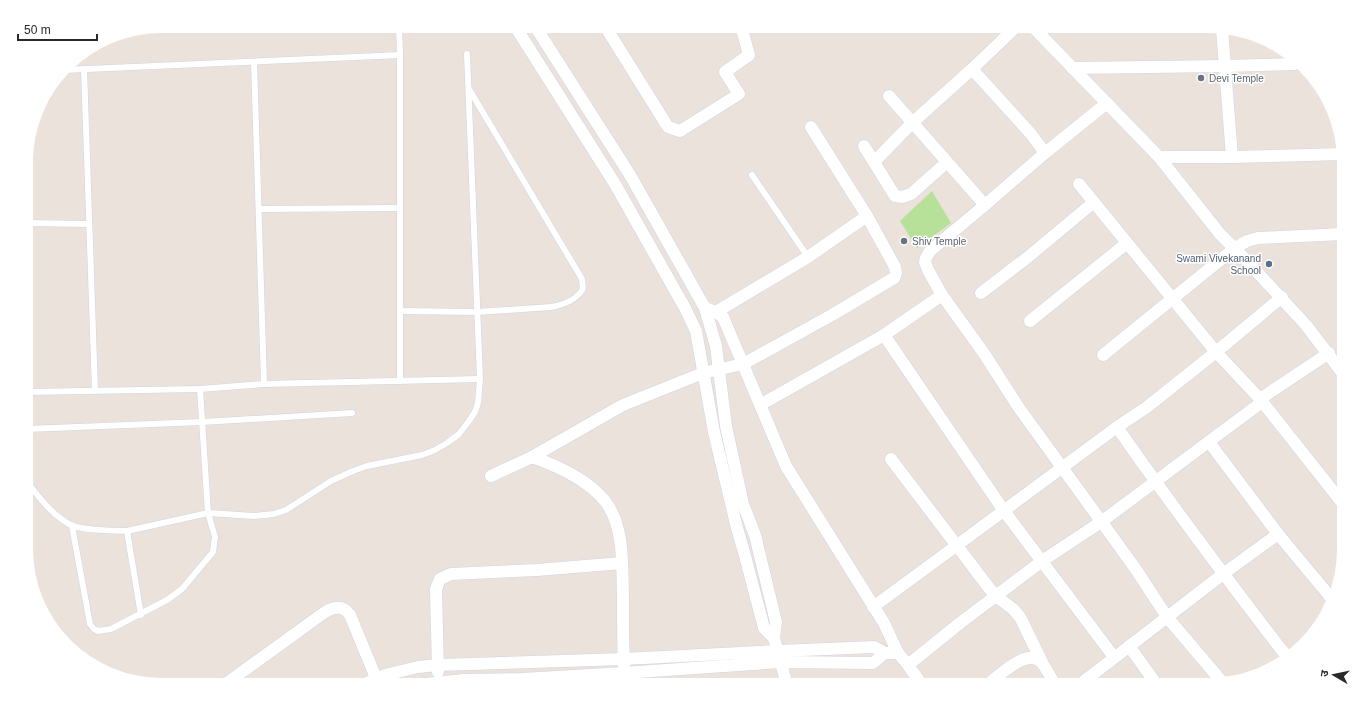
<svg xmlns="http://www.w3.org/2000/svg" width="1370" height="711" viewBox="0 0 1370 711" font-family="Arial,'Noto Sans Devanagari',sans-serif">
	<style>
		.green { fill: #b7e099 }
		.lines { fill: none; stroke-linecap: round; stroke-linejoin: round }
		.service-casing { stroke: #d0d5e1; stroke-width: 7 }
		.minor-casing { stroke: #d0d5e1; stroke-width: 13 }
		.service { stroke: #fff; stroke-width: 6 }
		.minor { stroke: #fff; stroke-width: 12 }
		.worship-dot { fill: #6b7280; stroke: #fff; stroke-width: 1.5 }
		.service-dot { fill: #5c6f8a; stroke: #fff; stroke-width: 1.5 }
		.labels { text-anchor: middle; stroke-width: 3; stroke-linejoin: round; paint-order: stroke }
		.worship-label { font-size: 10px; fill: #5b616d; stroke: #fff; text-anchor: start }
		.service-label { font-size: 10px; fill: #4e5e75; stroke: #fff; text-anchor: end }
	</style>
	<rect width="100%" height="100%" fill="#ebe2db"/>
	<path class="green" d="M932 191 951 223 917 248 900 221Z"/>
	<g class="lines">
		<g class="service-casing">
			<g id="service">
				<path d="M399 26 400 55V381"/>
				<path d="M254 62 264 384"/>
				<path d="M84 69 95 391"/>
				<path d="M64 70 400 55"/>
				<path d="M752 175 808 257"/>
				<path d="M259 209 400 208"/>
				<path d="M26 223 89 224"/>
				<path d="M400 311 477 312 551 307C563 305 576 300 583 289L582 279 469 89"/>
				<path d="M27 392 200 389 264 384 480 379"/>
				<path d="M27 429 202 422 352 413"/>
				<path d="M27 482C40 498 52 515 71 525 81 530 114 531 127 531L141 615"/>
				<path d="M72 526 90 624 94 629 98 631 111 629 167 600 182 589 213 552 215 537 208 513 200 389"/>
				<path d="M127 531 208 513 254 516 274 514 286 510 331 481 353 471 367 466 422 455 435 450 447 443 459 434 469 421 475 412 478 403 480 379 467 54"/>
			</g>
		</g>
		<g class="minor-casing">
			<g id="minor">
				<path d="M515 26 615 184 685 308 696 331 714 432 737 528 744 552 764 628 774 638"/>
				<path d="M535 26 630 175 705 308 716 346 726 426 743 504 755 535 776 622 774 638 787 685"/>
				<path d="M605 26 668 127 680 131 739 94 725 72 749 55 741 26"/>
				<path d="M1032 26 1159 157 1220 234 1244 258 1306 325 1344 375"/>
				<path d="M1222 29 1232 157"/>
				<path d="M1072 68 1225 66 1295 64"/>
				<path d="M972 69 1031 134 1045 153"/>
				<path d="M889 96 985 205"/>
				<path d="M1107 103 1045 153 985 205 930 251 926 258 925 262 928 270 942 295 983 352 1019 408 1135 568 1167 617 1223 683"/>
				<path d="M864 146 895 196 902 197 911 194 946 163"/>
				<path d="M1159 157H1232L1343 154"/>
				<path d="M874 162 912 123 972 69 1017 26"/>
				<path d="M1079 184 1216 352 1260 399 1344 505"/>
				<path d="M981 293 1028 257 1094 202"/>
				<path d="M705 308 716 312 723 317 786 466 884 623 898 653 908 665 922 685"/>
				<path d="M716 312 808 257 867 216"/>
				<path d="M1030 321 1127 243"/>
				<path d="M884 335 1004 511 1114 657"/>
				<path d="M1103 355 1235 248 1247 241 1258 238 1343 234"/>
				<path d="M1260 399 1329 353"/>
				<path d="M760 405 884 335 942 295"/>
				<path d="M1117 427C1169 502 1224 575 1280 648L1288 657"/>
				<path d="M1209 442 1278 534 1332 599"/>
				<path d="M532 457C558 466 587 479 605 501 625 526 622 569 623 599 623 622 623 644 624 667"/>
				<path d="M891 459 989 588 997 597 1013 609 1020 617 1042 662"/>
				<path d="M491 476 532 457 623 405 703 373 743 364 832 315 894 278 896 273 895 267 867 216 811 127"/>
				<path d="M873 607 956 546 1117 427 1147 407 1216 352 1282 297"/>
				<path d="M1129 646 1157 685"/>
				<path d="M908 665 960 623 1042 561 1101 522 1262 402"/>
				<path d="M438 672 436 589 440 579 451 574 537 570 622 563"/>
				<path d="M224 685 325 612C334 607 343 605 350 615L379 685"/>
				<path d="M362 685 385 675 418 667 438 665 624 659 778 651 874 647 885 653H898"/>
				<path d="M416 685 464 680 523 679 624 673 780 662 873 663 885 653"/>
				<path d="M987 685C999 676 1028 646 1042 663 1047 669 1051 678 1055 685"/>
				<path d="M1079 685 1223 574 1278 534"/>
			</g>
		</g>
		<use href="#service" class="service"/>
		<use href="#minor" class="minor"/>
	</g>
	<g class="worship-dot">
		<circle cx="1201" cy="78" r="4"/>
		<circle cx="904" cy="241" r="4"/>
	</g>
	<circle class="service-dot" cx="1269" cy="264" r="4"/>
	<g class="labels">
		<g class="worship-label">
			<text x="1209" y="82">Devi Temple</text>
			<text x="912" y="245">Shiv Temple</text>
		</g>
		<g class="service-label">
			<text x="1261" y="262">Swami Vivekanand<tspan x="1261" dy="12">School</tspan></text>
		</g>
	</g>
	<path d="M0 0H1370V711H0ZM162 33H1208A129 129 0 0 1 1337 162V549A129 129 0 0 1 1208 678H162A129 129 0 0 1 33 549V162A129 129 0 0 1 162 33Z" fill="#fff" fill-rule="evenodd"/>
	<g transform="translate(1334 675) rotate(279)" stroke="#ffffff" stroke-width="3" paint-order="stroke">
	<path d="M0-3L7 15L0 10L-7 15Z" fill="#292929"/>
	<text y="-6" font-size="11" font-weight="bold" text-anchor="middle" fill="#292929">उ</text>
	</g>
	<path d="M18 34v6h79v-6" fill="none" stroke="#292929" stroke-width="2"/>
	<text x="24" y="34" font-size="12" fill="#292929" stroke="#ffffff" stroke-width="3" paint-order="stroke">50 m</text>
</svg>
